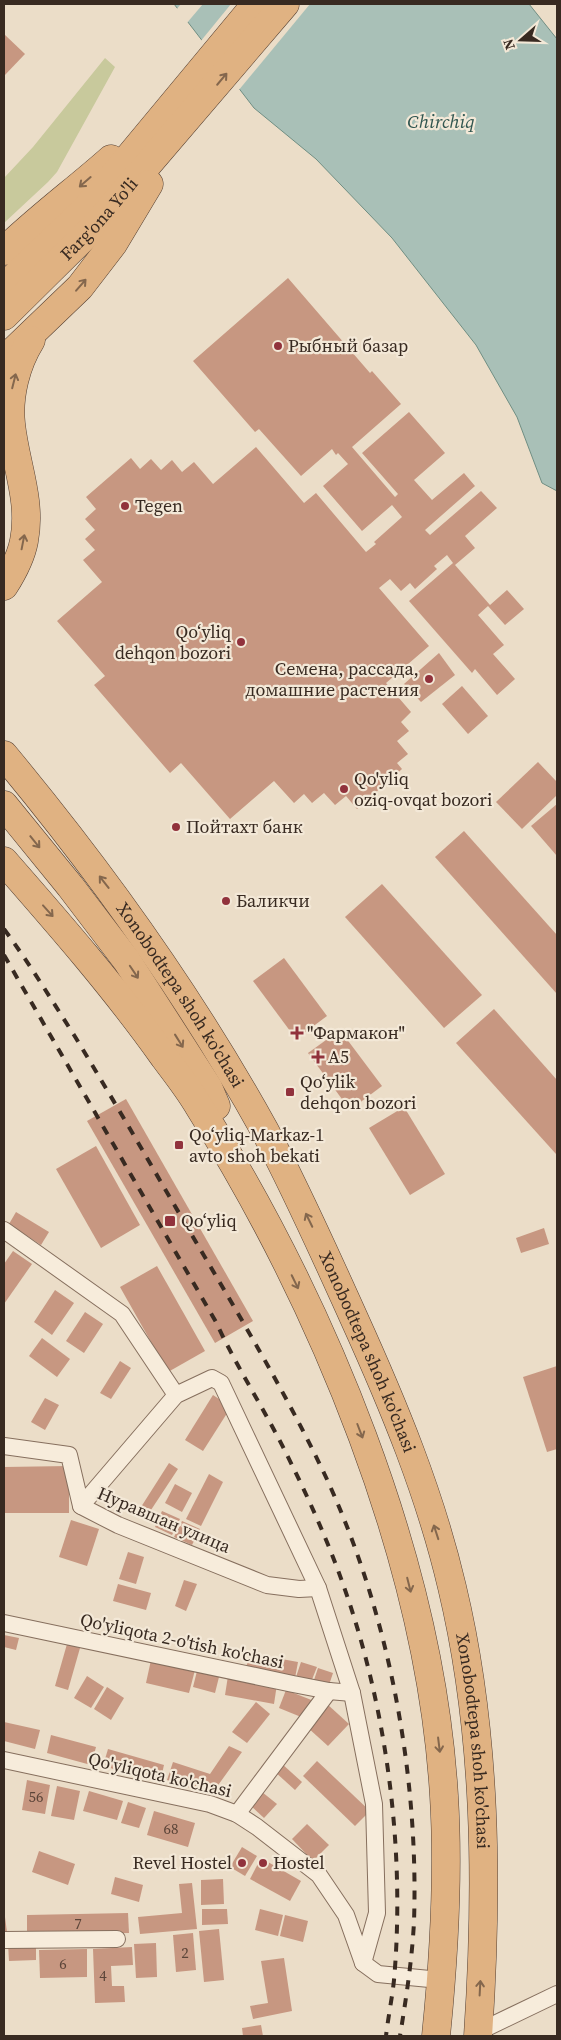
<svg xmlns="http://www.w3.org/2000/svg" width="561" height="2040" viewBox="0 0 561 2040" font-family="'Source Serif 4',serif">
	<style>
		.green { fill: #c8c99c }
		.water { fill: #a9c0b7; stroke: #708e83 }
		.pier { fill: #ebddc8 }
		.building { fill: #c79781 }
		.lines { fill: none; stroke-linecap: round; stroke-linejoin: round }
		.minor-casing { stroke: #866f5e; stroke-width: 18 }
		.trunk-casing { stroke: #543f32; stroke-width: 29 }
		.minor { stroke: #f7ecdb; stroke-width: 16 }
		.trunk { stroke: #e0b282; stroke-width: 28 }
		.rail { stroke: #382a21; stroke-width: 4; stroke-dasharray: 9 9; stroke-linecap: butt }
		.oneway { stroke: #84674d }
		.poi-dot { fill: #91323c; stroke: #f3e8d7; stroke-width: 2 }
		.labels { text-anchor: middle; stroke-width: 4.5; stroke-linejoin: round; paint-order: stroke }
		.number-label { font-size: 15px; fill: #5c4539 }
		.street-label { font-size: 18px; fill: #382a21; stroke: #f3e8d7 }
		.poi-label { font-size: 18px; fill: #382a21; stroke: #f3e8d7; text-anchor: start }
		.water-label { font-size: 19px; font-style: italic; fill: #315650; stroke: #f3e8d7 }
	</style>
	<rect width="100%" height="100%" fill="#ebddc8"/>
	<path class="green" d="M105 58 115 67 57 172 48 182 4 223V178L33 147Z"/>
	<path class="water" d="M174 4H529L557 39V491L542 483 517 417 476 345 392 238 316 159 254 108Z"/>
	<g class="pier">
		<path d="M181 4H203L186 24 176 10Z"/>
		<path d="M231 4H310L238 91 200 42Z"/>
	</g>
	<g class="building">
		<path d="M4 34 25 54 4 76Z"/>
		<path d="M288 278 370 373 372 371 401 404 352 447 395 497 398 494 362 453 409 412 445 453 414 480 432 500 464 473 475 486 425 530 430 535 481 491 497 508 465 536 475 548 455 565 490 605 507 590 524 609 505 625 488 606 478 615 504 645 493 654 515 679 497 695 475 669 472 673 409 601 453 563 447 555 434 566 437 569 415 589 410 583 401 591 390 579 379 588 429 646 386 683 411 712 401 722 409 731 397 741 408 754 397 763 402 769 357 809 346 796 335 805 324 793 312 803 304 794 294 803 274 781 230 819 181 763 170 773 94 685 105 676 57 621 102 582 83 560 95 550 85 539 95 530 85 519 96 509 86 497 131 458 140 469 151 459 161 470 172 460 182 472 194 462 213 484 256 447 304 503 316 493 366 552 376 544 374 542 402 517 392 505 362 531 323 486 348 464 338 453 336 455 332 449 301 476 259 429 255 432 193 361Z"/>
		<path d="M439 653 455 675 421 702 404 684Z"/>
		<path d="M462 686 488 716 468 734 442 704Z"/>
		<path d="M538 762 557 782V795L522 829 496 802Z"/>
		<path d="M557 804V856L531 826Z"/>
		<path d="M464 831 557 935V994L435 857Z"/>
		<path d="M382 884 482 995 444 1028 345 917Z"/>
		<path d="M284 958 327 1016 296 1039 253 981Z"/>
		<path d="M494 1009 557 1080V1153L556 1154 456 1043Z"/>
		<path d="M340 1030 382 1086 350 1110 308 1053Z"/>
		<path d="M126 1099 253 1321 215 1343 87 1121Z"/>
		<path d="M404 1107 445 1174 410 1195 369 1128Z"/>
		<path d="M96 1146 140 1225 101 1248 56 1169Z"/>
		<path d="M16 1212 49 1232 41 1245 9 1224Z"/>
		<path d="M544 1228 549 1244 521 1253 516 1238Z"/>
		<path d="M13 1251 32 1264 4 1304V1264Z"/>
		<path d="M157 1266 205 1351 168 1372 120 1287Z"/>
		<path d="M55 1290 74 1303 52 1335 34 1322Z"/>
		<path d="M85 1312 103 1324 84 1353 66 1341Z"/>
		<path d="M42 1338 70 1359 57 1377 29 1356Z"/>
		<path d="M120 1361 131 1368 111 1399 100 1393Z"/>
		<path d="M557 1366V1449L547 1452 523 1377Z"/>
		<path d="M213 1395 231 1407 203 1451 185 1440Z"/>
		<path d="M45 1398 59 1405 45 1430 31 1422Z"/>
		<path d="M169 1463 178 1469 149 1513 141 1507Z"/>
		<path d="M69 1466V1513H4V1467Z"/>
		<path d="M209 1474 223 1482 201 1526 186 1519Z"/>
		<path d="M175 1484 192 1493 182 1512 165 1503Z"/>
		<path d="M162 1511 180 1519 172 1535 155 1527Z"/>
		<path d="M71 1520 99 1529 87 1566 59 1557Z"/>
		<path d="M182 1521 200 1529 192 1545 174 1537Z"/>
		<path d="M128 1552 144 1557 136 1584 119 1579Z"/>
		<path d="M184 1580 197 1584 186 1611 175 1606Z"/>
		<path d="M118 1584 151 1593 146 1610 113 1601Z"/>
		<path d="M4 1635 19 1638 16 1650 4 1647Z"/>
		<path d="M67 1644 80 1648 68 1690 55 1686Z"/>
		<path d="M249 1653 298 1662 295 1678 246 1669Z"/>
		<path d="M151 1660 195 1670 189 1693 146 1683Z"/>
		<path d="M301 1662 317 1667 311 1682 296 1677Z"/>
		<path d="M318 1668 333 1673 328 1688 313 1683Z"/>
		<path d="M197 1671 219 1677 215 1693 193 1687Z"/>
		<path d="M87 1676 104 1687 91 1708 74 1698Z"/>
		<path d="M228 1676 277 1684 274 1704 225 1695Z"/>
		<path d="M107 1687 124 1698 111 1720 94 1709Z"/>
		<path d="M286 1690 314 1701 306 1719 279 1708Z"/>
		<path d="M256 1702 270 1714 247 1743 232 1732Z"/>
		<path d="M327 1704 349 1724 328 1746 307 1727Z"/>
		<path d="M4 1722 40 1730 35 1749 4 1741Z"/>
		<path d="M51 1735 96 1747 91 1765 47 1753Z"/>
		<path d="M229 1746 242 1752 211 1795 167 1780 173 1762 210 1774Z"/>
		<path d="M108 1749 164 1765 160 1782 103 1766Z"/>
		<path d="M317 1761 370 1811 355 1826 303 1776Z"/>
		<path d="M281 1763 302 1782 295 1790 274 1771Z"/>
		<path d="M27 1780 50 1785 45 1814 22 1810Z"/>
		<path d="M57 1786 80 1791 74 1820 51 1816Z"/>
		<path d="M89 1791 123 1801 117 1820 83 1811Z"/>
		<path d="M262 1792 277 1804 264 1818 250 1805Z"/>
		<path d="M128 1802 146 1808 139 1828 121 1823Z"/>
		<path d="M154 1811 195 1823 188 1847 147 1835Z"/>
		<path d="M307 1824 329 1845 313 1861 292 1839Z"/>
		<path d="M242 1847 257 1856 245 1876 230 1867Z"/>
		<path d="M39 1851 75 1864 68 1885 32 1872Z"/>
		<path d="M261 1858 301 1881 290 1901 250 1879Z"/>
		<path d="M115 1877 143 1885 139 1902 111 1894Z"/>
		<path d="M223 1879 224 1904 201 1905V1880Z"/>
		<path d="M192 1883 197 1929 140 1934 138 1917 182 1913 179 1884Z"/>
		<path d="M202 1909H227L228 1924 202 1925Z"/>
		<path d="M260 1909 283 1915 278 1936 255 1930Z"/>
		<path d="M128 1913 129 1933 27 1935V1915Z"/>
		<path d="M285 1915 308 1921 303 1942 280 1936Z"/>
		<path d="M4 1917H5L7 1932H4Z"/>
		<path d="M219 1929 224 1980 204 1982 199 1931Z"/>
		<path d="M193 1933 196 1970 176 1972 173 1935Z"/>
		<path d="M36 1943V1960L9 1961 8 1944Z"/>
		<path d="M156 1943 157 1977 136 1978 134 1944Z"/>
		<path d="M132 1947 133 1965 111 1966 112 1986H124L125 2002 95 2003 93 1949Z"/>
		<path d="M87 1949V1977L40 1978 39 1950Z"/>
		<path d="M284 1958 292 2011 253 2019 250 2006 268 2003 261 1961Z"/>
		<path d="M261 2025 263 2036H243L242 2028Z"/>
	</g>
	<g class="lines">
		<g class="minor-casing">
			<g id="minor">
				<path d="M4 1230 122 1314 176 1395"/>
				<path d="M4 1446 69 1455 81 1506 118 1525 267 1585 299 1589 318 1588"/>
				<path d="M81 1506 176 1395 212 1378 221 1383 318 1588 352 1693 374 1804 377 1913 363 1963"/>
				<path d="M4 1623 293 1684 329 1691 352 1693"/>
				<path d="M4 1760 210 1804 237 1814 257 1827 319 1875 346 1915 363 1963 378 1974 440 1980"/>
				<path d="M237 1814 329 1691"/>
				<path d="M4 1940 117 1939"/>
				<path d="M478 2032 557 1994"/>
			</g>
		</g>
		<g class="trunk-casing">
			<g id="trunk">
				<path d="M4 251C38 218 76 190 111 159"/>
				<path d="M4 287 85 210 256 4"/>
				<path id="s1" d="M4 316 96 225 285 4"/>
				<path d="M4 360 80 287 113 244 149 184"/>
				<path d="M4 586C13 572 21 557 24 541 32 500 15 464 11 424 8 396 16 364 31 340"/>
				<path id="s2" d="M4 755C102 873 191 997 265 1131 297 1191 325 1254 353 1316 393 1404 430 1493 452 1587 487 1733 488 1887 478 2036"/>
				<path d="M4 805 70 886 127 961 208 1087 216 1106"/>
				<path d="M4 861C60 925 115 988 164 1057 176 1073 188 1088 198 1105 323 1304 430 1560 444 1796 449 1876 444 1957 436 2036"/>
			</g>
		</g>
		<use href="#minor" class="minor"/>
		<use href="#trunk" class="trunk"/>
		<g class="rail">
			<path d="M4 929C29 963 51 999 74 1035 110 1094 144 1153 179 1213 229 1299 281 1383 324 1473 388 1609 419 1772 414 1922 412 1960 406 1999 400 2036"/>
			<path d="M4 955 216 1322C237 1368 265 1410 287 1455 305 1491 322 1528 336 1565 385 1693 406 1844 394 1980 392 1999 388 2018 386 2036"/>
		</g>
	</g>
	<defs><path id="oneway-shaft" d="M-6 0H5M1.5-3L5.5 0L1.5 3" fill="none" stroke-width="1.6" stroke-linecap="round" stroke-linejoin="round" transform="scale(1.25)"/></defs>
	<g class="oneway">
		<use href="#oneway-shaft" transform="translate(222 79) rotate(-50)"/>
		<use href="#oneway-shaft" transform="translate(85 182) rotate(139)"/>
		<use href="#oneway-shaft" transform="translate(81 285) rotate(-49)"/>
		<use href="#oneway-shaft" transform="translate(14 381) rotate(-76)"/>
		<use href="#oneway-shaft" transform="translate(23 542) rotate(-79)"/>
		<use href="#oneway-shaft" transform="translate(35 842) rotate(51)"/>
		<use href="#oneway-shaft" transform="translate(104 882) rotate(-128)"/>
		<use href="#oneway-shaft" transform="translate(48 911) rotate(48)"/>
		<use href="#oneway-shaft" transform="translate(134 972) rotate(56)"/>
		<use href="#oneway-shaft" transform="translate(179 1041) rotate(58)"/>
		<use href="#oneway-shaft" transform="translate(309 1220) rotate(-116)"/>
		<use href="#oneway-shaft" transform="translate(295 1282) rotate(64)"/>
		<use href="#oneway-shaft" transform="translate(360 1431) rotate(69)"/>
		<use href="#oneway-shaft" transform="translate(436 1532) rotate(-108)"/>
		<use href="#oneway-shaft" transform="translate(409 1585) rotate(76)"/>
		<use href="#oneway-shaft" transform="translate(439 1745) rotate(83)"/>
		<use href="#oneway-shaft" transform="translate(480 1988) rotate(-87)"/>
	</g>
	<g class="poi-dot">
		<circle cx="278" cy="346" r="5"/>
		<circle cx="125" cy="506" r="5"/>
		<circle cx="241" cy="642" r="5"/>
		<circle cx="429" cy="679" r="5"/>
		<circle cx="344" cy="789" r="5"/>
		<circle cx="176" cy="827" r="5"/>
		<circle cx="226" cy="901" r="5"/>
		<path d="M294.5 1025.5h5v5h5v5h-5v5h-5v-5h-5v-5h5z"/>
		<path d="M315.5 1049.5h5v5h5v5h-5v5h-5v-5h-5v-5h5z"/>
		<rect x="285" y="1087" width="10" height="10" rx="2.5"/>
		<rect x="174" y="1140" width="10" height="10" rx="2.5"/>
		<rect x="164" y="1215" width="12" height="12" rx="2.5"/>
		<circle cx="242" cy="1863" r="5"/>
		<circle cx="263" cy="1863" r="5"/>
	</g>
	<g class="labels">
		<g class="number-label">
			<text x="36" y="1802">56</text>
			<text x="171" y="1834">68</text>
			<text x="78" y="1929">7</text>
			<text x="185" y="1958">2</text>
			<text x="63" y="1969">6</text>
			<text x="103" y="1981">4</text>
		</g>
		<g class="street-label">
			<text dy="6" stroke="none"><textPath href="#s1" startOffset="136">Farg'ona Yo'li</textPath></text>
			<text dy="6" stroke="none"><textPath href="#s2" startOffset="298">Xonobodtepa shoh ko'chasi</textPath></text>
			<text dy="6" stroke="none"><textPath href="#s2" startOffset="702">Xonobodtepa shoh ko'chasi</textPath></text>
			<text transform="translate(164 1520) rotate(23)" y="6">Нуравшан улица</text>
			<text transform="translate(182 1641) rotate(12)" y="6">Qo'yliqota 2-o'tish ko'chasi</text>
			<text dy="6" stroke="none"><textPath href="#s2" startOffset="1108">Xonobodtepa shoh ko'chasi</textPath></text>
			<text transform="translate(160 1775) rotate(13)" y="6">Qo'yliqota ko'chasi</text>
		</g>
		<g class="poi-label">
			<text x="288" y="352">Рыбный базар</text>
			<text x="135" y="512">Tegen</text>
			<text x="231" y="638" text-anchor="end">Qoʻyliq<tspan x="231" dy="21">dehqon bozori</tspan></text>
			<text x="419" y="675" text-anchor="end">Семена, рассада,<tspan x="419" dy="21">домашние растения</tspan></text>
			<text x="354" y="785">Qo'yliq<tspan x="354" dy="21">oziq-ovqat bozori</tspan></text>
			<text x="186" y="833">Пойтахт банк</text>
			<text x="236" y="907">Баликчи</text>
			<text x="307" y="1039">"Фармакон"</text>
			<text x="328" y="1063">А5</text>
			<text x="300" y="1088">Qo‘ylik<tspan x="300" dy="21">dehqon bozori</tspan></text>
			<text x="189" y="1141">Qoʻyliq-Markaz-1<tspan x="189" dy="21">avto shoh bekati</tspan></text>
			<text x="181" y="1227">Qo‘yliq</text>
			<text x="232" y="1869" text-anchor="end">Revel Hostel</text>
			<text x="273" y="1869">Hostel</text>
		</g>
		<g class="water-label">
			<text x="441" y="128">Chirchiq</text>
		</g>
	</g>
	<rect width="561" height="2040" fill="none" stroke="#382a21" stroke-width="10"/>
	<g transform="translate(521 40) rotate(250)" stroke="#f3e8d7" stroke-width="4" paint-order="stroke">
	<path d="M0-4L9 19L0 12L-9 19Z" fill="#382a21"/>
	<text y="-8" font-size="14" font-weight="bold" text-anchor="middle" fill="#382a21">N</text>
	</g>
</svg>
